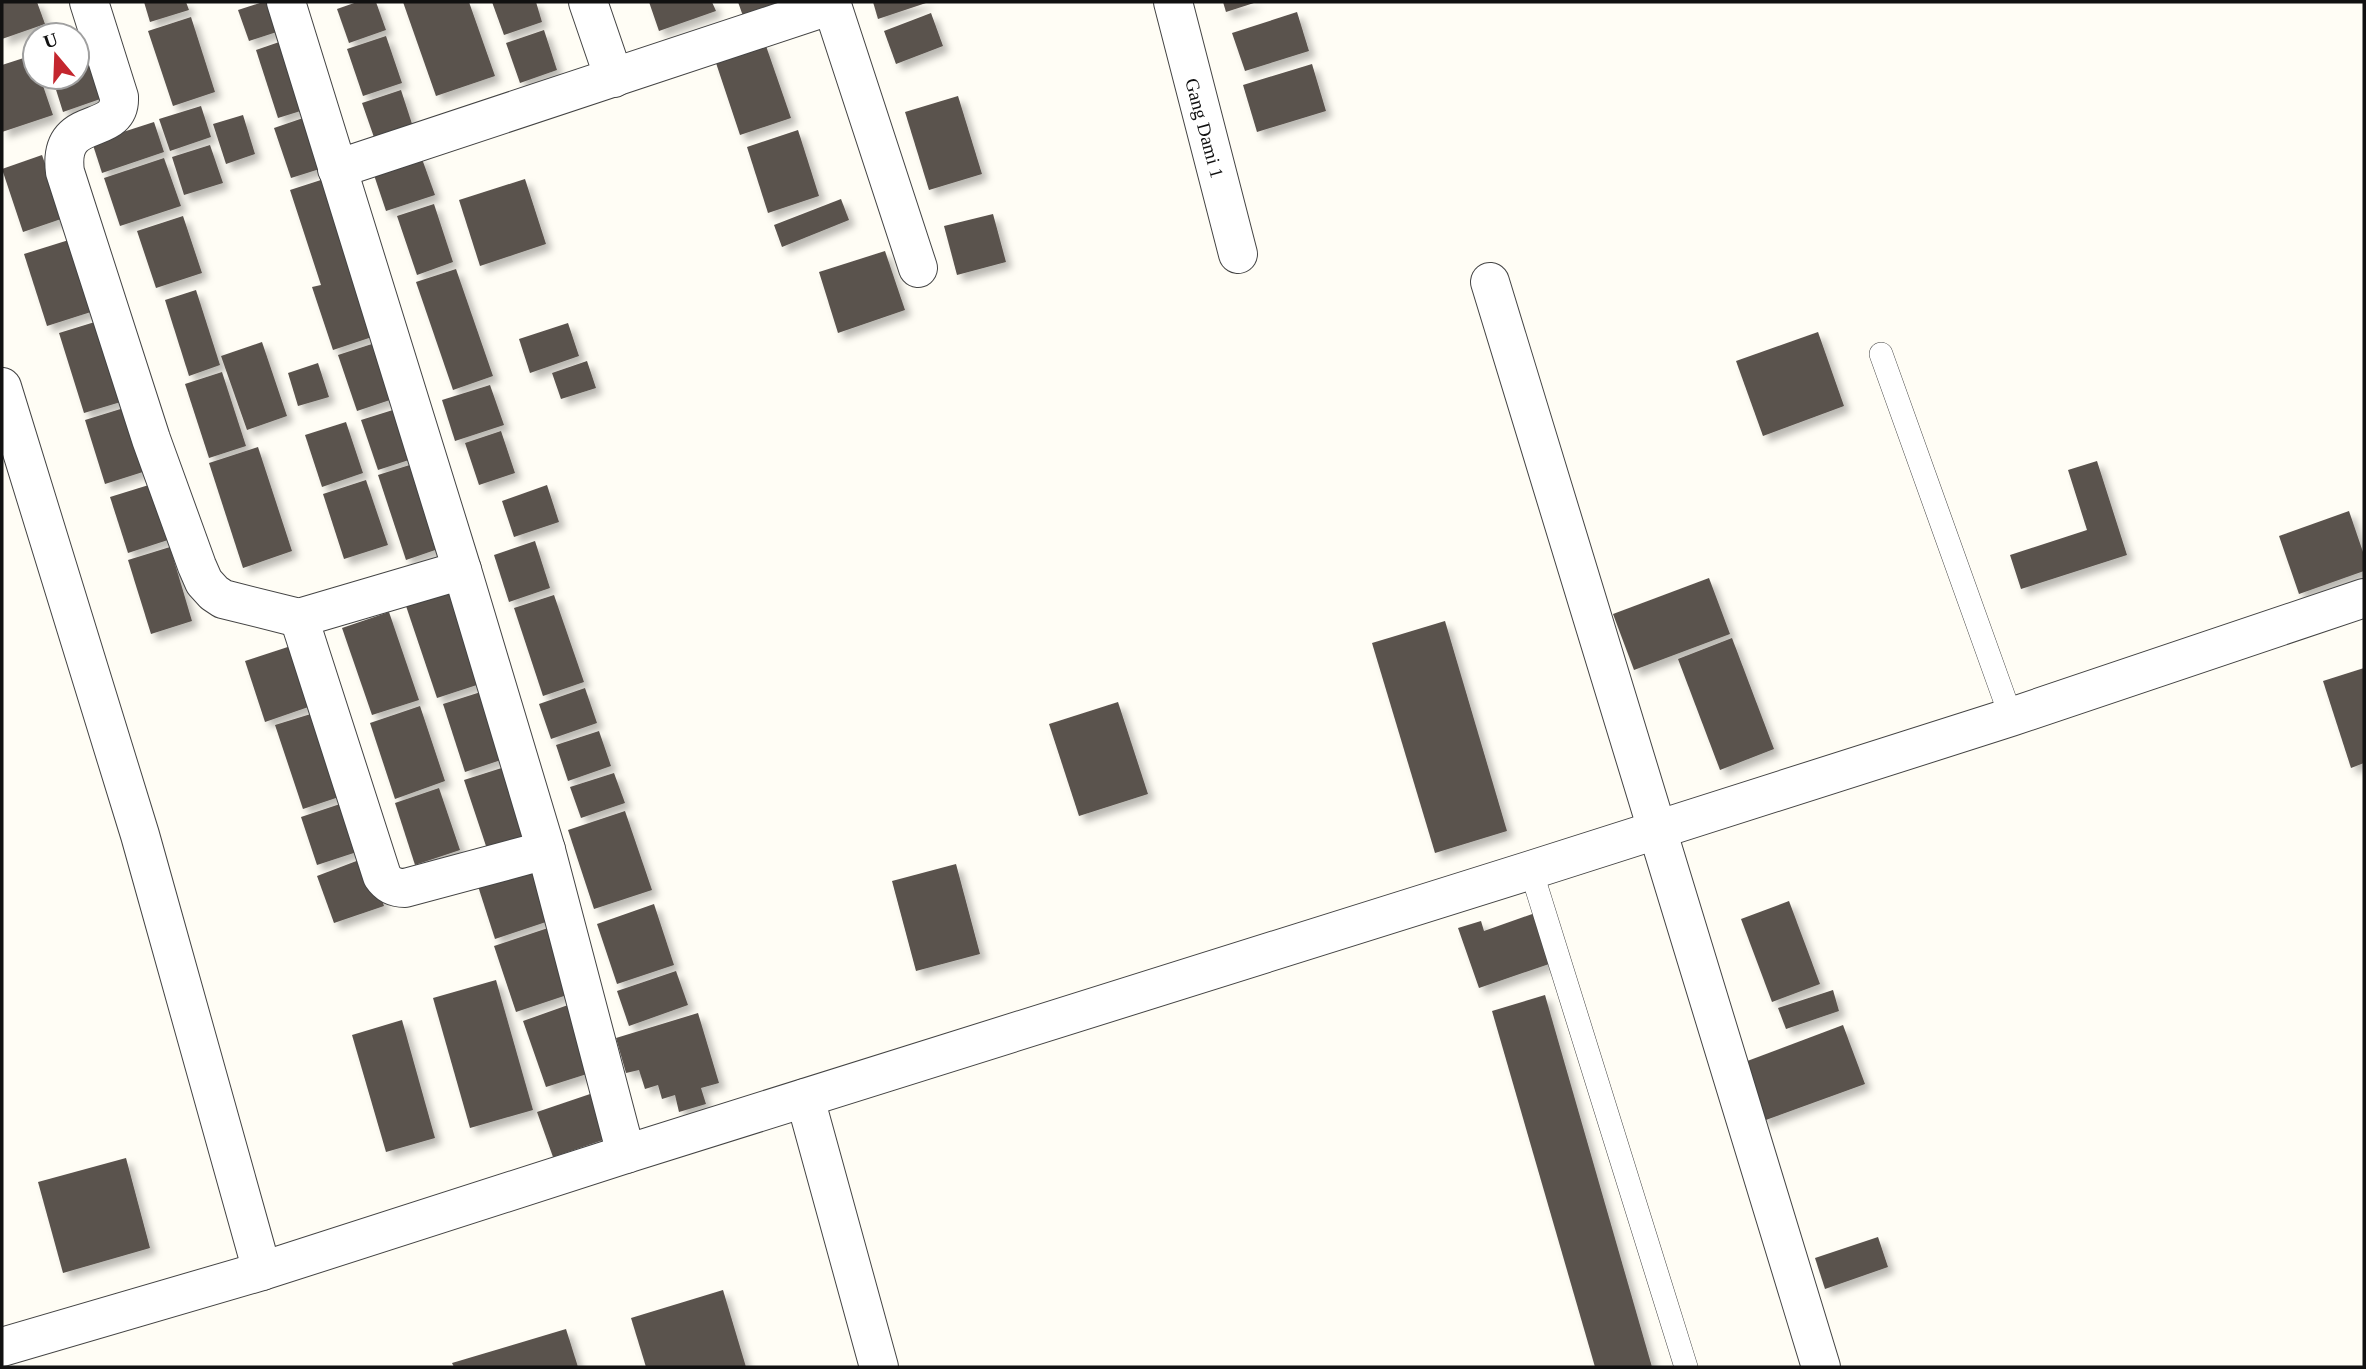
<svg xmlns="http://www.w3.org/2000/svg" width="2366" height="1369" viewBox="0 0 2366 1369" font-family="Georgia,serif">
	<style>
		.building { fill: #5a524d; filter: url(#shadow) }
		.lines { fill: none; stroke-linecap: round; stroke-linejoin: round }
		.lane-casing { stroke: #444; stroke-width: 24 }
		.street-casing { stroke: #444; stroke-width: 40 }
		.lane { stroke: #fff; stroke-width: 23 }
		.street { stroke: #fff; stroke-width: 38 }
		.labels { text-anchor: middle; stroke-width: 7; stroke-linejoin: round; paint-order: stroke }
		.street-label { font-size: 19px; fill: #111; stroke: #fff }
	</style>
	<defs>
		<filter id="shadow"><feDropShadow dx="6" dy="6" stdDeviation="3.5" flood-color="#0004"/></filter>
	</defs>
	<rect width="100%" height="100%" fill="#fffdf5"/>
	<g class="building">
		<path d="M2 2H37L45 24 2 39Z"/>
		<path d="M144 2H186L189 10 150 22Z"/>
		<path d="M263 2H277L286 29 249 41 238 10Z"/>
		<path d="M357 2H376L386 30 349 43 337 9Z"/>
		<path d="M403 2H469L495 76 436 96Z"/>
		<path d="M492 2H536L542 22 504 35Z"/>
		<path d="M649 2H712L716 11 659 31Z"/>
		<path d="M738 2H782L743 16Z"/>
		<path d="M873 2H929L878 19Z"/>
		<path d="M1223 2H1257L1226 12Z"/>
		<path d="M1297 12 1309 51 1245 71 1232 33Z"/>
		<path d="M931 13 943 46 896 64 884 31Z"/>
		<path d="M191 17 215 92 173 106 148 31Z"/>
		<path d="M544 30 557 70 520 83 506 43Z"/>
		<path d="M386 36 402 83 363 96 347 49Z"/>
		<path d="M285 40 307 109 278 118 256 50Z"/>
		<path d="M87 41 106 97 63 112 52 77H77V44Z"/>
		<path d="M765 43 791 118 740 135 715 60Z"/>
		<path d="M33 55 35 77H40L53 115 2 132V65Z"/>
		<path d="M1312 64 1326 111 1257 132 1243 85Z"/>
		<path d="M401 90 414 130 376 143 362 103Z"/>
		<path d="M958 96 982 174 929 190 905 112Z"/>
		<path d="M201 106 211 137 170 151 159 119Z"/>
		<path d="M243 115 255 154 226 164 213 124Z"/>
		<path d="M309 116 326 167 291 178 274 128Z"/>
		<path d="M154 122 164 152 102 173 92 142Z"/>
		<path d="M798 130 819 196 768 213 747 147Z"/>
		<path d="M210 145 223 183 184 195 172 157Z"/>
		<path d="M42 155 64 218 23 232 2 169Z"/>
		<path d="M421 156 435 195 386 211 373 172Z"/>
		<path d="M164 158 181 206 120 226 104 178Z"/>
		<path d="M324 179 375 336 333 350 312 287 321 285 290 190Z"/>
		<path d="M525 179 546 244 480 266 459 200Z"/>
		<path d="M841 199 849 220 782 247 774 225Z"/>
		<path d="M434 204 453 262 417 275 397 216Z"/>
		<path d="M993 214 1006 262 957 275 944 226Z"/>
		<path d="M183 216 202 273 156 288 137 231Z"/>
		<path d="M72 239 94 311 47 326 24 254Z"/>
		<path d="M885 251 905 310 838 333 819 272Z"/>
		<path d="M456 269 493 376 453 390 416 282Z"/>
		<path d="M196 290 220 365 189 376 165 300Z"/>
		<path d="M98 321 124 401 84 413 59 333Z"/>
		<path d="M568 323 579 356 530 373 519 339Z"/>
		<path d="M1818 332 1844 406 1763 436 1736 361Z"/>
		<path d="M262 342 287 416 247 430 221 356Z"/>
		<path d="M375 343 393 399 357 411 338 355Z"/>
		<path d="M587 361 596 388 561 399 552 373Z"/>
		<path d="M318 363 329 397 298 406 288 373Z"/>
		<path d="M222 372 246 446 209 458 185 384Z"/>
		<path d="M490 385 504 425 455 441 442 400Z"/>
		<path d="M127 407 146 471 105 484 85 420Z"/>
		<path d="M396 409 412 459 378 470 361 420Z"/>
		<path d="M346 422 363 473 322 487 305 435Z"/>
		<path d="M501 431 515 473 479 485 465 443Z"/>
		<path d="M258 447 292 551 243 568 209 463Z"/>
		<path d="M2097 461 2127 555 2021 589 2010 555 2087 530 2068 470Z"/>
		<path d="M416 463 444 547 406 560 378 475Z"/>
		<path d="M366 480 388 545 344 559 323 494Z"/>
		<path d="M152 484 171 539 128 553 110 497Z"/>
		<path d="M547 485 559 522 514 537 502 501Z"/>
		<path d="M2349 511 2364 555V571L2299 594 2279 536Z"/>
		<path d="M535 541 550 588 509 602 494 555Z"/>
		<path d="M170 547 192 621 151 634 128 560Z"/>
		<path d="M1709 578 1730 634 1634 670 1613 614Z"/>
		<path d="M452 590 483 683 437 698 406 606Z"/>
		<path d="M554 595 584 682 543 696 514 608Z"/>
		<path d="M389 612 419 700 372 715 342 628Z"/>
		<path d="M1445 621 1507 831 1435 853 1372 643Z"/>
		<path d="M1732 638 1774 749 1720 770 1678 659Z"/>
		<path d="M300 643 320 703 265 722 245 661Z"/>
		<path d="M2364 668V763L2351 768 2323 681Z"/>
		<path d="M585 688 597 723 551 739 539 704Z"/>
		<path d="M487 690 510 757 465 772 443 704Z"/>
		<path d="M1118 702 1148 794 1079 816 1049 724Z"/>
		<path d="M420 706 445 781 395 799 370 723Z"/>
		<path d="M314 713 342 796 303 809 275 725Z"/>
		<path d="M599 731 611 766 568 781 556 745Z"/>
		<path d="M511 765 534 833 487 849 464 780Z"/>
		<path d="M614 773 625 803 581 818 570 787Z"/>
		<path d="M439 788 460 850 415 865 395 803Z"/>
		<path d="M349 801 366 849 317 865 301 817Z"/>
		<path d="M625 811 652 890 594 909 568 830Z"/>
		<path d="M367 857 384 906 334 923 317 876Z"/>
		<path d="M536 860 555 919 495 939 476 880Z"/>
		<path d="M956 864 980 954 916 971 892 881Z"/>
		<path d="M1789 901 1820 984 1772 1002 1741 919Z"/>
		<path d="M654 904 674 965 617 984 597 924Z"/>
		<path d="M1538 912 1555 962 1479 988 1458 928 1481 921 1484 931Z"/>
		<path d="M554 926 576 992 516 1012 494 946Z"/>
		<path d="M676 971 688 1005 629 1026 617 991Z"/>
		<path d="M496 980 533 1110 470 1128 433 998Z"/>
		<path d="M1833 990 1839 1011 1786 1029 1778 1008Z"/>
		<path d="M1545 995 1652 1367H1595L1492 1011Z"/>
		<path d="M568 1005 590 1073 546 1087 523 1021Z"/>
		<path d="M698 1013 719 1083 701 1088 706 1104 679 1112 675 1095 662 1099 658 1085 645 1089 639 1070 626 1073 616 1038Z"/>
		<path d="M402 1020 435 1138 386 1152 352 1035Z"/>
		<path d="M1843 1025 1865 1084 1763 1121 1742 1063Z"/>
		<path d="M596 1092 612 1137 553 1157 537 1112Z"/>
		<path d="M126 1158 150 1248 63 1273 38 1182Z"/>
		<path d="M1878 1237 1888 1267 1825 1289 1815 1258Z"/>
		<path d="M723 1290 746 1367H646L631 1318Z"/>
		<path d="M566 1329 578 1367H454L452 1363Z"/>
	</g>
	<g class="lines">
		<g class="lane-casing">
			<g id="lane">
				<path d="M1881 354 2011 717"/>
				<path d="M1531 870 1686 1367"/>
			</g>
		</g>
		<g class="street-casing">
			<g id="street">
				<path d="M89 2 119 97C121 139 57 111 65 172L151 439 197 566 204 582 214 593 223 599 299 618 462 570 286 2"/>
				<path d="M588 2 614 78"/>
				<path d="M831 2 918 268"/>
				<path d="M1173 2 1238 254"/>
				<path d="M337 169 832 5"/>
				<path d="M1490 282 1821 1367"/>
				<path d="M2 387 140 835 262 1271"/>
				<path d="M462 570 546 850 626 1154"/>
				<path d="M299 618 382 876C388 885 394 888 405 888L546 850"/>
				<path d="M805 1098 879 1367"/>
				<path d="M2 1347 262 1271 626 1154 1531 870 2011 717 2364 598"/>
			</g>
		</g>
		<use href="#lane" class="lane"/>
		<use href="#street" class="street"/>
	</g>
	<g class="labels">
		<g class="street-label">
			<text transform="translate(1205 128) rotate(75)" y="7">Gang Dami 1</text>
		</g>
	</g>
	<rect width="2366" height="1369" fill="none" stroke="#111111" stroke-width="7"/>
	<g transform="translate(56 56) rotate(341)"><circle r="33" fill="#ffffff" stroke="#a0a0a0" stroke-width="2"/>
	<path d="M0-5L12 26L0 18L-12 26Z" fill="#c4262e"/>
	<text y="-10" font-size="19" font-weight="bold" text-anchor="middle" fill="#111111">U</text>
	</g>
</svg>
